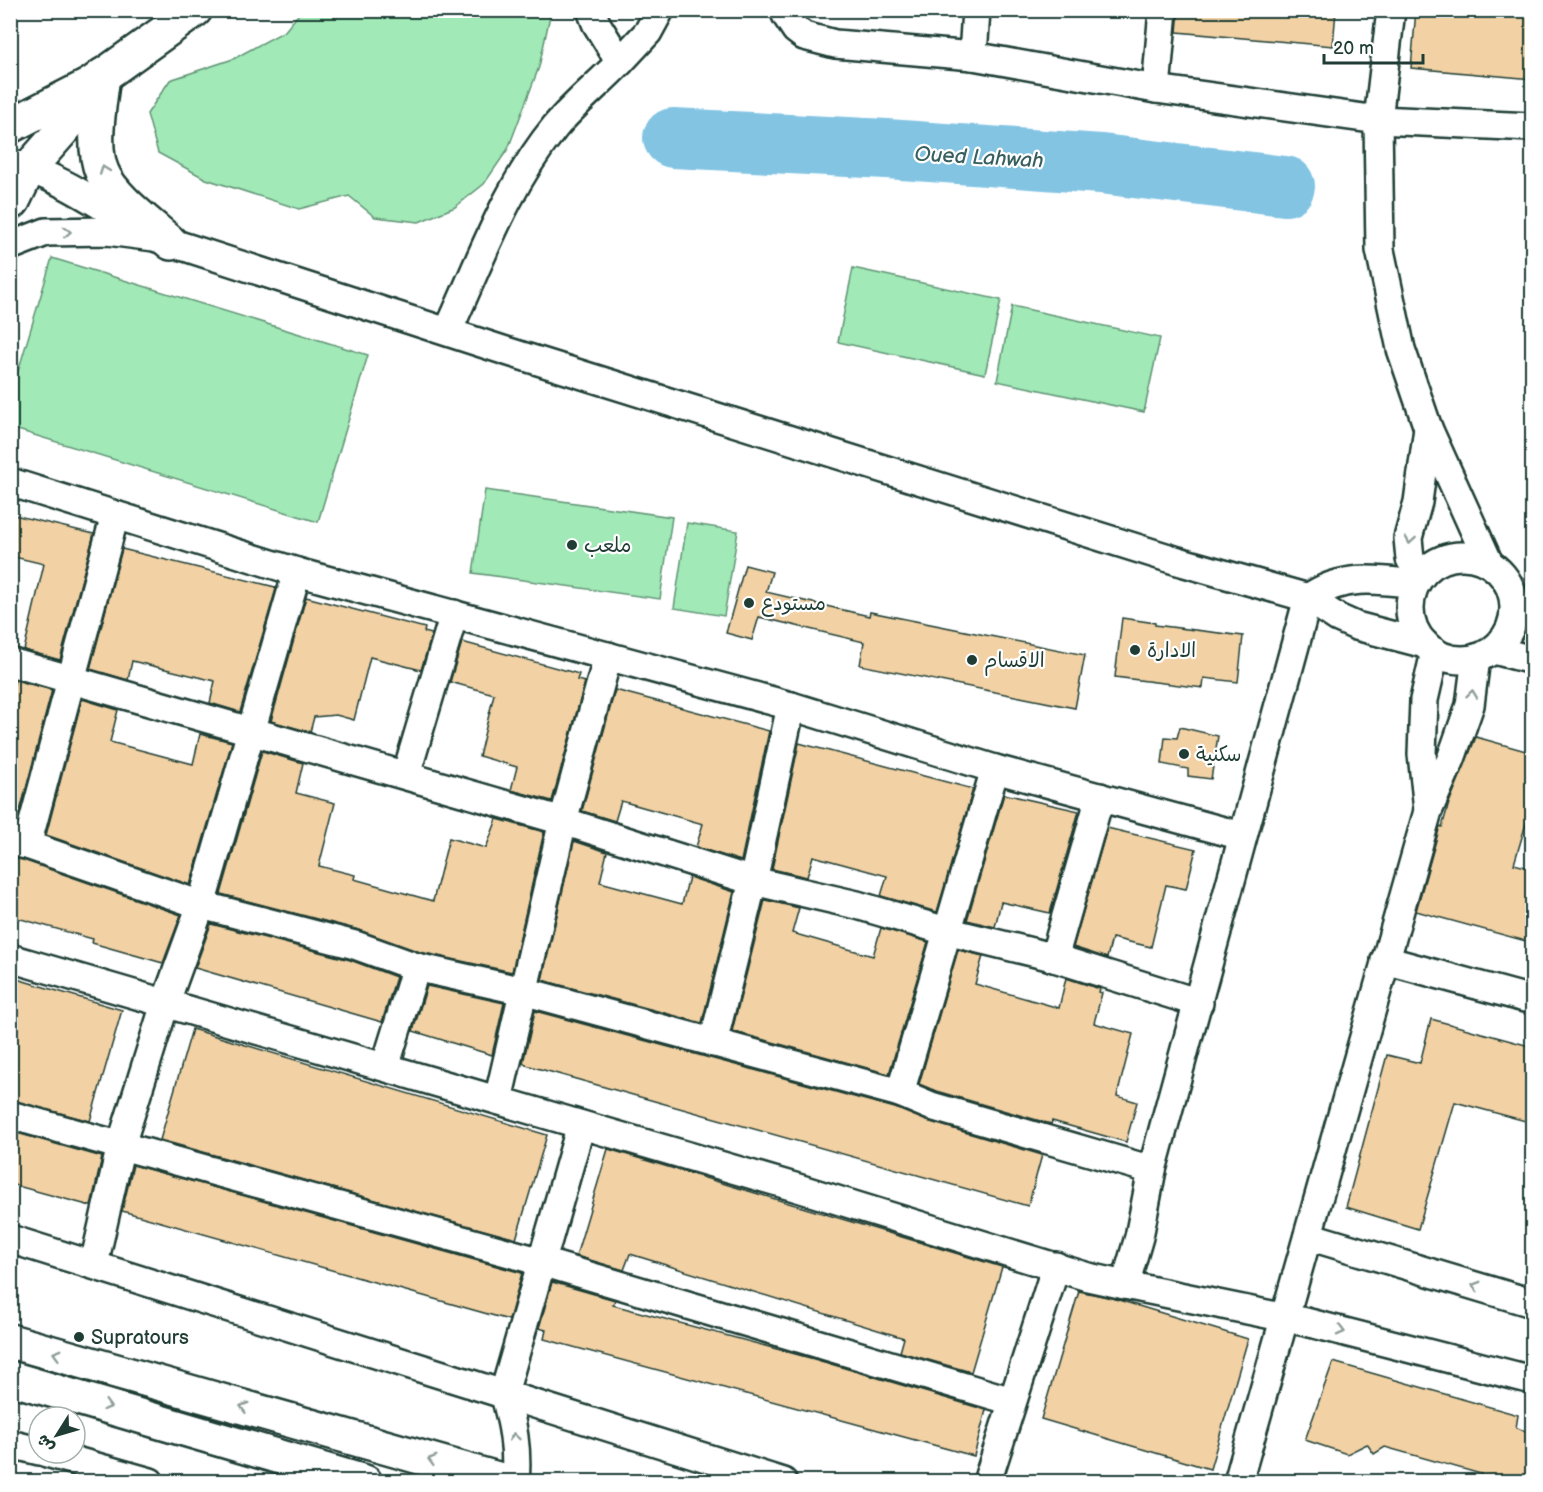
<svg xmlns="http://www.w3.org/2000/svg" width="1543" height="1492" viewBox="0 0 1543 1492" font-family="'Balsamiq Sans','Playpen Sans Arabic',sans-serif">
	<style>
		.green { fill: #a1e9b6; stroke: #609375; stroke-width: 1.5 }
		.lines { fill: none; stroke-linecap: round; stroke-linejoin: round }
		.river { stroke: #83c4e3; stroke-width: 60 }
		.building { fill: #f2d1a4; stroke: #1f3d34; stroke-width: 1.5 }
		.street-casing { stroke: #1f3d34; stroke-width: 32 }
		.secondary-casing { stroke: #1f3d34; stroke-width: 38 }
		.street { stroke: #fff; stroke-width: 27 }
		.secondary { stroke: #fff; stroke-width: 33 }
		.oneway { stroke: #8f9e9a }
		.poi-dot { fill: #1f3d34; stroke: #fff; stroke-width: 2 }
		.labels { text-anchor: middle; stroke-width: 4.5; stroke-linejoin: round; paint-order: stroke }
		.poi-label { font-size: 20px; fill: #1f3d34; stroke: #fff; text-anchor: start }
		.water-label { font-size: 21px; font-style: italic; fill: #385f60; stroke: #fff }
	</style>
	<rect width="100%" height="100%" fill="#fff"/>
	<filter id="ink" filterUnits="userSpaceOnUse"><feTurbulence type="fractalNoise" baseFrequency=".0167" numOctaves="2"/><feDisplacementMap in="SourceGraphic" scale="12" xChannelSelector="R" yChannelSelector="G"/><feConvolveMatrix kernelMatrix="1 2 1 2 8 2 1 2 1" color-interpolation-filters="sRGB"/></filter>
	<g filter="url(#ink)">
		<g class="green">
			<path d="M302 10 551 11 539 67 508 149 484 184 455 207 419 222 375 217 349 196 299 209 206 179 158 153 147 114 170 80 233 59 285 31Z"/>
			<path d="M52 258 368 355 318 522 11 428V395Z"/>
			<path d="M853 268 1001 300 985 374 838 342Z"/>
			<path d="M1012 306 1160 338 1144 412 997 381Z"/>
			<path d="M485 490 672 517 660 599 473 573Z"/>
			<path d="M687 523 738 531 724 616 674 608Z"/>
		</g>
		<g class="lines">
			<path class="river" d="M673 138 887 149 1101 164 1285 186"/>
		</g>
		<g class="building">
			<path d="M1179 10H1336L1333 46 1177 32Z"/>
			<path d="M1416 10H1533V79L1411 68Z"/>
			<path d="M10 514 94 534 60 660 24 650 44 564 10 556Z"/>
			<path d="M122 549 275 587 276 589 240 712 210 703 215 681 132 661 128 680 90 669Z"/>
			<path d="M745 565 772 572 766 592 869 616 870 612 1085 655 1075 708 860 665 864 642 759 617 752 640 726 633Z"/>
			<path d="M306 597 425 628 424 632 432 634 421 670 370 657 354 720 336 715 314 717 310 732 271 721Z"/>
			<path d="M1122 618 1155 623V625L1243 636 1238 682 1204 678 1203 688 1115 677Z"/>
			<path d="M462 642 579 674 577 680 585 682 552 801 511 790 517 767 479 756 494 694 450 682Z"/>
			<path d="M15 680 52 690 16 827H10V697Z"/>
			<path d="M615 690 769 731 741 861 696 847 703 824 621 801 615 821 582 811Z"/>
			<path d="M82 699 118 710 110 742 193 764 200 734 232 742 190 885 46 835Z"/>
			<path d="M1180 727 1218 736 1211 779 1188 776V769L1162 764 1165 737 1177 738Z"/>
			<path d="M1476 737 1533 753V800L1514 864 1533 869V943L1416 911 1440 826 1442 827 1449 803Z"/>
			<path d="M799 743 973 789 937 912 881 896 887 876 813 856 807 877 772 869Z"/>
			<path d="M262 751 303 763 296 793 335 803 319 866 355 875 354 879 433 901 449 838 486 848 497 819 544 832 512 972 420 952 359 930 221 894Z"/>
			<path d="M1004 794 1079 811 1050 913 1001 902 995 927 967 920Z"/>
			<path d="M1107 828 1196 849 1186 889 1166 885 1151 947 1112 938 1107 958 1073 947Z"/>
			<path d="M574 841 607 852 600 882 682 904 689 877 734 892 702 1023 542 980Z"/>
			<path d="M10 858 23 860 181 915 163 963 92 943 93 939 10 916Z"/>
			<path d="M765 900 799 908 792 933 873 956 881 928 928 942 889 1074 732 1031Z"/>
			<path d="M211 924 350 960 396 977 382 1022 195 968Z"/>
			<path d="M958 950 983 956 975 984 1059 1008 1066 978 1100 989 1099 992 1102 993 1094 1023 1133 1034 1117 1096 1137 1102 1126 1142 1052 1121 1051 1124 936 1091 919 1084Z"/>
			<path d="M10 977 122 1010 90 1121 10 1100Z"/>
			<path d="M427 986 504 1003 492 1055 413 1031Z"/>
			<path d="M535 1011 895 1108 927 1121 1042 1155 1028 1206 526 1065 523 1063Z"/>
			<path d="M1431 1019 1533 1047V1123L1455 1102 1418 1229 1346 1207 1387 1055 1420 1063Z"/>
			<path d="M192 1029 547 1135 516 1239 160 1140Z"/>
			<path d="M10 1131 102 1157 91 1206 10 1184Z"/>
			<path d="M608 1149 1002 1267 971 1372 900 1352 904 1338 630 1254 624 1270 576 1256Z"/>
			<path d="M133 1165 522 1273 509 1320 122 1211Z"/>
			<path d="M552 1282 615 1300 613 1305 814 1359 986 1410 974 1456 544 1339 546 1330 539 1328Z"/>
			<path d="M1079 1291 1112 1298 1248 1339 1210 1469 1041 1419Z"/>
			<path d="M1333 1362 1518 1415 1516 1428 1533 1433V1482H1480L1481 1474 1385 1447 1374 1454 1367 1444 1347 1454 1305 1440Z"/>
		</g>
		<g class="lines">
			<g class="street-casing">
				<g id="street">
					<path d="M786 10V15L796 30 804 36 835 44 973 56 1156 89 1378 120 1532 127"/>
					<path d="M1391 10 1378 120 1380 250 1401 349 1428 428 1489 563"/>
					<path d="M973 56 976 10"/>
					<path d="M620 62 648 32 660 10"/>
					<path d="M1156 89 1163 10"/>
					<path d="M10 163C58 175 101 206 143 231"/>
					<path d="M10 246 46 232 107 231 154 237 506 351 1178 561 1308 598 1338 618 1356 626 1425 644"/>
					<path d="M448 331C480 262 506 187 555 127 574 104 599 84 620 62L596 23 591 10"/>
					<path d="M10 482 297 572 791 706 995 769 1242 836"/>
					<circle cx="1462" cy="608" r="52"/>
					<path d="M1421 576 1410 559 1408 538 1418 502 1428 428"/>
					<path d="M1494 650 1532 660"/>
					<path d="M10 662 563 821 753 881 857 905 946 931 1048 956 1199 1003"/>
					<path d="M406 775 454 614"/>
					<path d="M1428 810 1422 754 1424 700 1435 652"/>
					<path d="M10 842 27 845 201 905 355 945 416 967 523 991 900 1093 931 1106 1152 1170"/>
					<path d="M27 845 115 515"/>
					<path d="M10 958 798 1188 1088 1277 1125 1285 1139 1237 1152 1170 1308 598C1342 574 1377 579 1415 584"/>
					<path d="M1054 958 1100 797"/>
					<path d="M1385 960 1532 1000"/>
					<path d="M713 1043 753 881 791 706"/>
					<path d="M385 1067 416 967"/>
					<path d="M900 1093 995 769"/>
					<path d="M498 1100 563 821 608 656"/>
					<path d="M10 1115 542 1262 1012 1401"/>
					<path d="M1308 1236 1532 1303"/>
					<path d="M10 1239 783 1482"/>
					<path d="M94 1264 121 1145 165 1004 201 905 297 572"/>
					<path d="M1125 1285 1306 1322 1532 1380"/>
					<path d="M10 1444 39 1451"/>
					<path d="M47 1453 150 1482"/>
					<path d="M515 1482C518 1450 513 1423 504 1393L581 1125"/>
					<path d="M987 1482 1056 1266"/>
					<path d="M1238 1482 1428 811 1451 759 1470 705 1476 658"/>
				</g>
			</g>
			<g class="secondary-casing">
				<g id="secondary">
					<path d="M103 75C100 103 91 146 102 172 112 197 151 225 171 243"/>
					<path d="M10 126 90 85 195 10"/>
					<path d="M13 201 29 168 67 125 80 105 90 85"/>
					<path d="M10 1341 508 1482"/>
					<path d="M10 1378 365 1482"/>
				</g>
			</g>
			<use href="#street" class="street"/>
			<use href="#secondary" class="secondary"/>
		</g>
		<defs><path id="oneway-chevron" d="M-2-3.5L2.5 0L-2 3.5" fill="none" stroke-width="1.6" stroke-linecap="round" stroke-linejoin="round" transform="scale(1.5)"/></defs>
		<g class="oneway">
			<use href="#oneway-chevron" transform="translate(104 170) rotate(-110)"/>
			<use href="#oneway-chevron" transform="translate(67 232) rotate(-2)"/>
			<use href="#oneway-chevron" transform="translate(1410 540) rotate(99)"/>
			<use href="#oneway-chevron" transform="translate(1472 694) rotate(-83)"/>
			<use href="#oneway-chevron" transform="translate(1476 1286) rotate(-164)"/>
			<use href="#oneway-chevron" transform="translate(1341 1331) rotate(14)"/>
			<use href="#oneway-chevron" transform="translate(57 1354) rotate(-164)"/>
			<use href="#oneway-chevron" transform="translate(107 1406) rotate(16)"/>
			<use href="#oneway-chevron" transform="translate(244 1407) rotate(-164)"/>
			<use href="#oneway-chevron" transform="translate(514 1437) rotate(-98)"/>
			<use href="#oneway-chevron" transform="translate(432 1460) rotate(-164)"/>
		</g>
	</g>
	<g class="poi-dot">
		<circle cx="572" cy="545" r="6"/>
		<circle cx="749" cy="603" r="6"/>
		<circle cx="1135" cy="650" r="6"/>
		<circle cx="972" cy="660" r="6"/>
		<circle cx="1184" cy="754" r="6"/>
		<circle cx="79" cy="1337" r="6"/>
	</g>
	<g class="labels">
		<g class="poi-label">
			<text x="584" y="552">ملعب</text>
			<text x="761" y="610">مستودع</text>
			<text x="1147" y="657">الادارة</text>
			<text x="984" y="667">الاقسام</text>
			<text x="1196" y="761">سكنية</text>
			<text x="91" y="1344">Supratours</text>
		</g>
		<g class="water-label">
			<text transform="translate(979 157) rotate(3)" y="7">Oued Lahwah</text>
		</g>
	</g>
	<rect width="1543" height="1492" fill="none" stroke="#fff" stroke-width="36"/>
	<rect x="18" y="18" width="1507" height="1456" fill="none" stroke="#1f3d34" stroke-width="2" filter="url(#ink)"/>
	<g transform="translate(57 1435) rotate(233)"><circle r="28" fill="#ffffff" stroke="#a5b1ae" stroke-width="1.5"/>
	<path d="M0-4.5L10 22L0 15L-10 22Z" fill="#1f3d34"/>
	<text y="-9" font-size="16" font-weight="bold" text-anchor="middle" fill="#1f3d34">ش</text>
	</g>
	<path d="M1324 54v9h99v-9" fill="none" stroke="#1f3d34" stroke-width="3"/>
	<text x="1333" y="54" font-size="18" fill="#1f3d34" stroke="#ffffff" stroke-width="4.5" paint-order="stroke">20 m</text>
</svg>
